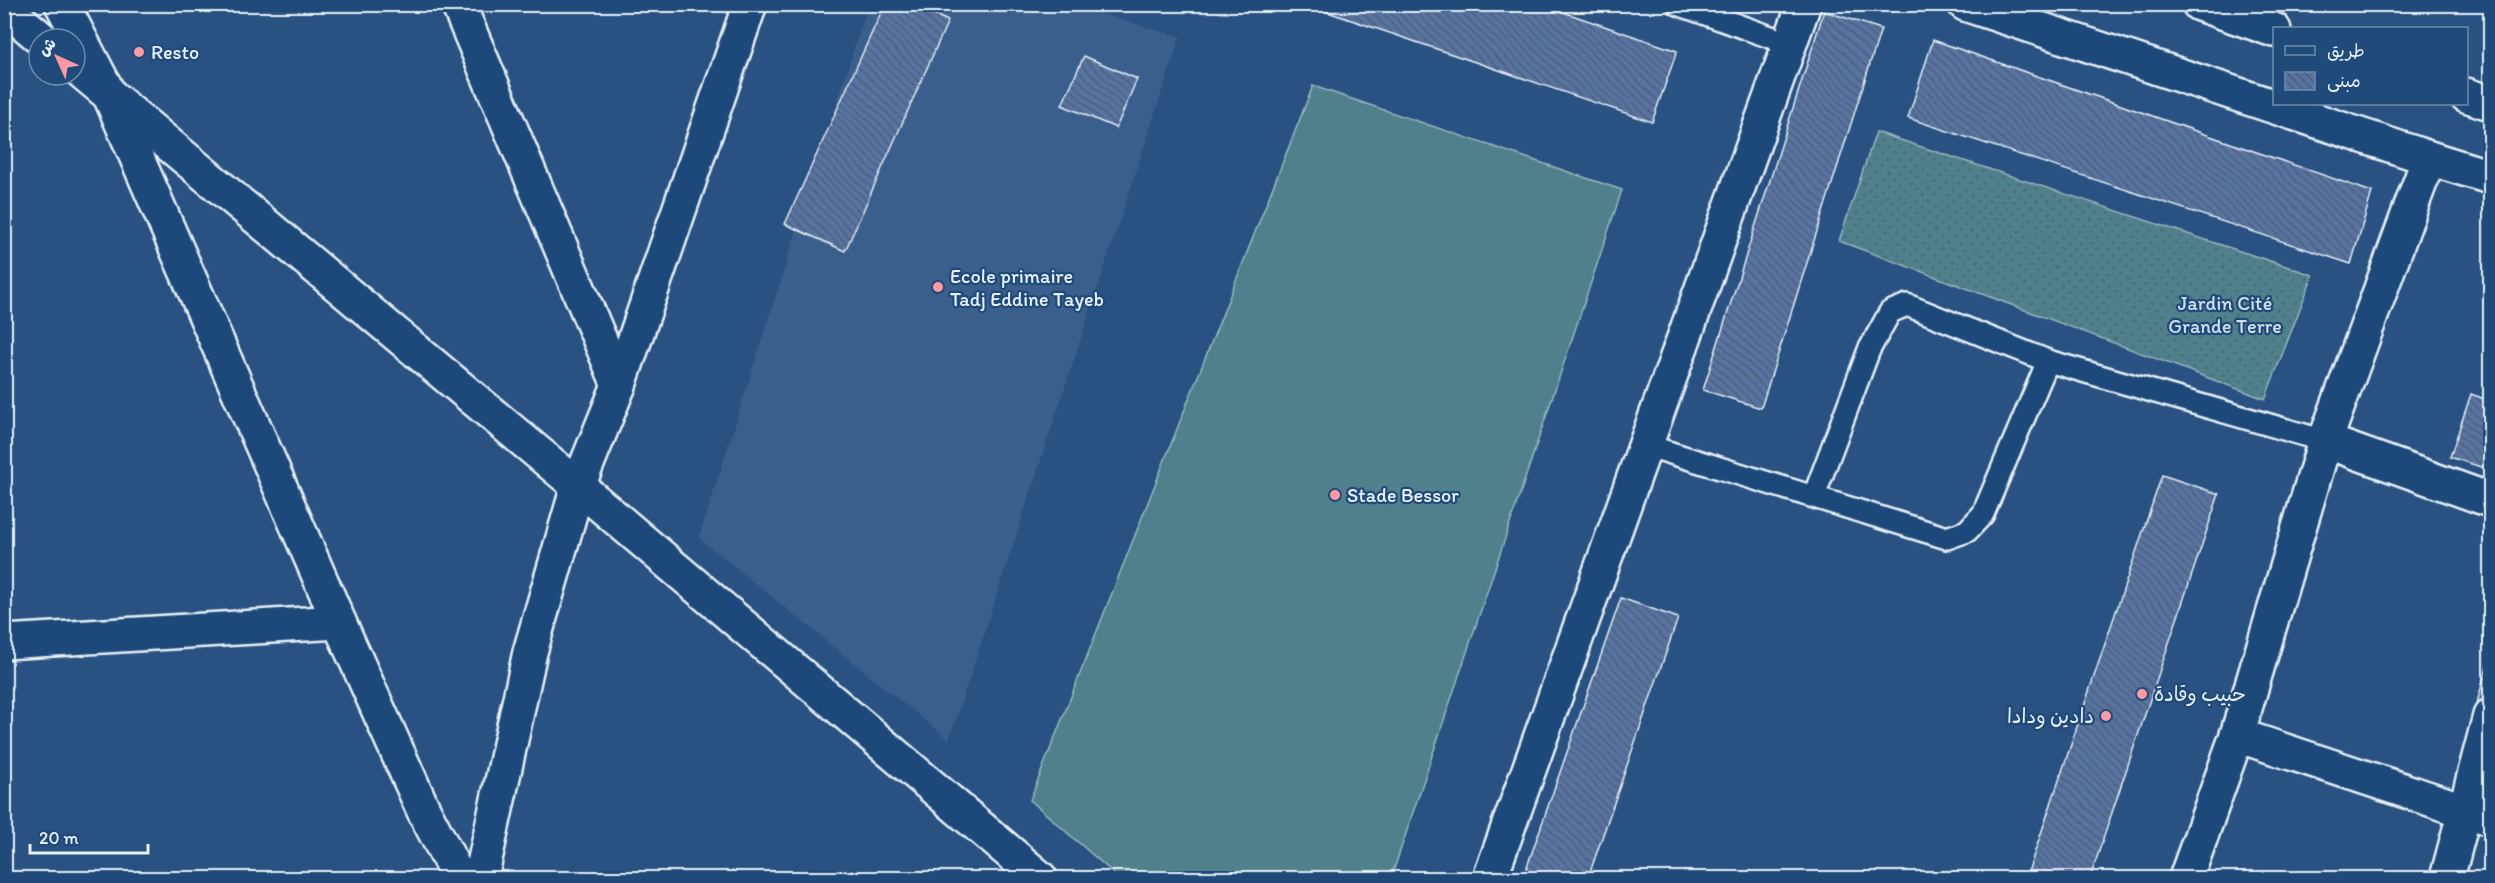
<svg xmlns="http://www.w3.org/2000/svg" width="2495" height="883" viewBox="0 0 2495 883" font-family="Itim,'Playpen Sans Arabic',sans-serif">
	<style>
		.built { fill: #3b5e8d }
		.garden { fill: url(#garden-dots); stroke: #9cb8c2; stroke-width: 1.5 }
		.pitch { fill: #4f808b; stroke: #9cb8c2; stroke-width: 1.5 }
		.building { fill: url(#building-back-hatch); stroke: #e8f1f8; stroke-width: 1.5 }
		.lines { fill: none; stroke-linecap: round; stroke-linejoin: round }
		.lane-casing { stroke: #e8f1f8; stroke-width: 26 }
		.street-casing { stroke: #e8f1f8; stroke-width: 38 }
		.secondary-casing { stroke: #e8f1f8; stroke-width: 38 }
		.lane { stroke: #1f4a7a; stroke-width: 21 }
		.street { stroke: #1f4a7a; stroke-width: 33 }
		.secondary { stroke: #1f4a7a; stroke-width: 33 }
		.poi-dot { fill: #ff9aa2; stroke: #1f4a7a; stroke-width: 2 }
		.labels { text-anchor: middle; stroke-width: 4.5; stroke-linejoin: round; paint-order: stroke }
		.poi-label { font-size: 20px; fill: #e8f1f8; stroke: #1f4a7a; text-anchor: start }
		.park-label { font-size: 20px; fill: #d1e0e8; stroke: #1f4a7a }
	</style>
	<defs>
		<pattern id="garden-dots" width="8" height="8" patternUnits="userSpaceOnUse" patternTransform="scale(1.5)"><rect width="8" height="8" fill="#4f808b"/><path d="M2 2h.1M6 6h.1" fill="none" stroke="#4b676e" stroke-width="1.8" stroke-linecap="round"/></pattern>
		<pattern id="building-back-hatch" width="6" height="6" patternUnits="userSpaceOnUse" patternTransform="scale(1.5)"><rect width="6" height="6" fill="#5773a2"/><path d="M-1 5l2 2M0 0l6 6M5-1l2 2" fill="none" stroke="#4e5e76"/></pattern>
	</defs>
	<rect width="100%" height="100%" fill="#295181"/>
	<filter id="ink" filterUnits="userSpaceOnUse"><feTurbulence type="fractalNoise" baseFrequency=".0167" numOctaves="2"/><feDisplacementMap in="SourceGraphic" scale="12" xChannelSelector="R" yChannelSelector="G"/><feConvolveMatrix kernelMatrix="1 2 1 2 8 2 1 2 1" color-interpolation-filters="sRGB"/></filter>
	<g filter="url(#ink)">
		<path class="built" d="M868 5H1073L1180 37 949 740 699 538Z"/>
		<path class="garden" d="M1876 132 2313 275 2265 399 1839 241Z"/>
		<path class="pitch" d="M1313 86 1622 190 1391 878H1119L1030 800Z"/>
		<g class="building">
			<path d="M885 4H910L948 21 845 251 785 224Z"/>
			<path d="M1304 4H1540L1677 51 1652 122Z"/>
			<path d="M1824 11 1881 29 1761 408 1703 390Z"/>
			<path d="M1933 40 2372 192 2351 264 1908 118Z"/>
			<path d="M1084 56 1137 79 1116 128 1062 105Z"/>
			<path d="M2471 394 2490 401V470L2450 457Z"/>
			<path d="M2162 475 2219 494 2090 878H2026Z"/>
			<path d="M1621 598 1678 618 1588 878H1523Z"/>
			<path d="M2487 666 2490 667V706L2477 703Z"/>
		</g>
		<g class="lines">
			<g class="lane-casing">
				<g id="lane">
					<path d="M1678 4 1790 44"/>
					<path d="M1645 445 1947 538 1967 531 1983 514 2048 361 2325 441"/>
					<path d="M1814 496 1869 350 1890 312 1907 305 2048 361"/>
				</g>
			</g>
			<g class="street-casing">
				<g id="street">
					<path d="M62 4 110 96 339 622 423 809 459 878"/>
					<path d="M458 4 619 385"/>
					<path d="M1965 4 2429 158 2325 441 2237 735 2186 878"/>
					<path d="M4 7 42 39"/>
					<path d="M75 66 578 486 1040 878"/>
					<path d="M2429 158 2490 177"/>
					<path d="M2325 441 2490 500"/>
					<path d="M4 642 339 622"/>
					<path d="M2237 735 2490 819"/>
					<path d="M1490 878 1804 4"/>
					<path d="M2447 878 2490 716"/>
				</g>
			</g>
			<g class="secondary-casing">
				<g id="secondary">
					<path d="M2199 4 2274 30"/>
					<path d="M2466 95 2490 103"/>
					<path d="M481 878 530 652 578 486 619 385 750 4"/>
				</g>
			</g>
			<use href="#lane" class="lane"/>
			<use href="#street" class="street"/>
			<use href="#secondary" class="secondary"/>
		</g>
	</g>
	<g class="poi-dot">
		<circle cx="139" cy="52" r="6"/>
		<circle cx="938" cy="287" r="6"/>
		<circle cx="1335" cy="495" r="6"/>
		<circle cx="2142" cy="694" r="6"/>
		<circle cx="2106" cy="716" r="6"/>
	</g>
	<g class="labels">
		<g class="poi-label">
			<text x="151" y="59">Resto</text>
			<text x="950" y="283">Ecole primaire<tspan x="950" dy="23">Tadj Eddine Tayeb</tspan></text>
			<text x="1347" y="502">Stade Bessor</text>
			<text x="2154" y="701">حبيب وقادة</text>
			<text x="2094" y="723" text-anchor="end">دادين ودادا</text>
		</g>
		<g class="park-label">
			<text x="2225" y="310">Jardin Cité<tspan x="2225" dy="23">Grande Terre</tspan></text>
		</g>
	</g>
	<rect width="2495" height="883" fill="none" stroke="#1f4a7a" stroke-width="24"/>
	<rect x="12" y="12" width="2471" height="859" fill="none" stroke="#e8f1f8" stroke-width="2" filter="url(#ink)"/>
	<rect x="2273" y="27" width="195" height="78" fill="#1f4a7a" stroke="#6f8dac" stroke-width="1.5"/>
	<rect x="2285" y="46" width="30" height="9" fill="#1f4a7a" stroke="#6f8dac" stroke-width="1.5"/>
	<text x="2327" y="57" font-size="18" fill="#e8f1f8">طريق</text>
	<rect x="2285" y="72" width="30" height="18" fill="url(#building-back-hatch)" stroke="#6f8dac" stroke-width="1.5"/>
	<text x="2327" y="87" font-size="18" fill="#e8f1f8">مبنى</text>
	<g transform="translate(57 57) rotate(315)"><circle r="28" fill="#1f4a7a" stroke="#6f8dac" stroke-width="1.5"/>
	<path d="M0-4.5L10 22L0 15L-10 22Z" fill="#ff9aa2"/>
	<text y="-9" font-size="16" font-weight="bold" text-anchor="middle" fill="#e8f1f8">ش</text>
	</g>
	<path d="M30 844v9h118v-9" fill="none" stroke="#e8f1f8" stroke-width="3"/>
	<text x="39" y="844" font-size="18" fill="#e8f1f8" stroke="#1f4a7a" stroke-width="4.5" paint-order="stroke">20 m</text>
</svg>
